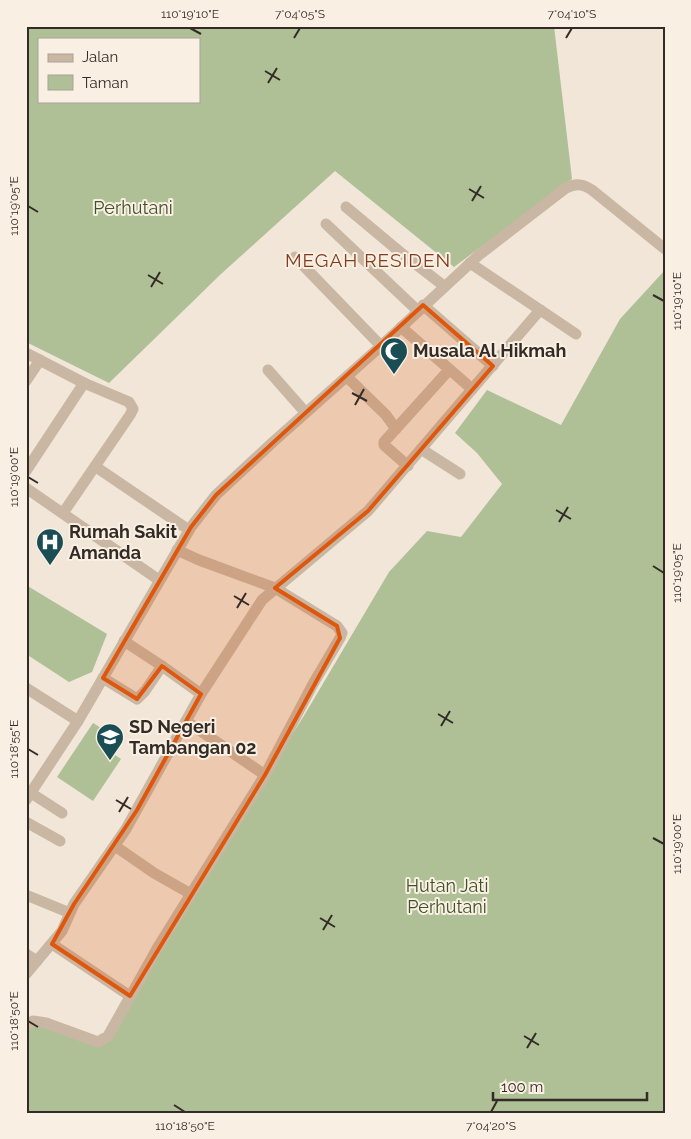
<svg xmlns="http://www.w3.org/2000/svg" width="691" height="1139" viewBox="0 0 691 1139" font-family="Raleway,sans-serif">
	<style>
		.green { fill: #afc097; fill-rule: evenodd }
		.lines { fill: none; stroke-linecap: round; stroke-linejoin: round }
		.minor { stroke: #c9b7a3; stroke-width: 11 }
		.marked { fill: #df570d; fill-opacity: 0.2; stroke: #df570d; stroke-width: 4; stroke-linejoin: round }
		.ticks { fill: none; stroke: #332b25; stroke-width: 2 }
		.labels { text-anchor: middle; stroke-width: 4; stroke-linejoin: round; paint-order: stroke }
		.park-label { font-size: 18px; fill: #405229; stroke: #f9f0e3 }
		.poi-label { font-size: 18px; font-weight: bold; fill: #332b25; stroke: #f9f0e3; text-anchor: start }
		.neighbourhood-label { font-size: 19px; letter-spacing: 1px; fill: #833c1e; stroke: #f9f0e3 }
		.neatline { fill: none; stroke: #332b25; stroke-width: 2 }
		.ticks-label { font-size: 12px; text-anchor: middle; fill: #332b25 }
	</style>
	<rect width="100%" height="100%" fill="#f1e6d7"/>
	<g class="green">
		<path d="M26 26H554L572 179 454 267 335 171 221 274 109 383 26 342ZM39 39H199V101H39Z"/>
		<path d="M665 270V1113H26V1027L37 1020 101 1041 305 714 389 572 427 531 461 537 502 484 477 453 455 433 487 390 561 425 620 319Z"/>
		<path d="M26 585 107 634 92 672 69 682 26 654Z"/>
		<path d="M93 723 111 734 103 747 121 759 93 801 57 777Z"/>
	</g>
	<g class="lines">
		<g class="minor">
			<path d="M346 207 400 252 444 286"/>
			<path d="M326 224 418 311"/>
			<path d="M295 257 381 346"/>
			<path d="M470 263 576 334"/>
			<path d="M423 305 493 366"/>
			<path d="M401 327 472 389"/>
			<path d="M26 353 84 383 26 471"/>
			<path d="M268 370 305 412"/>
			<path d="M347 377 386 415 396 429"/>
			<path d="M26 381 40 360"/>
			<path d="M421 449 460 474"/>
			<path d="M408 466 384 445V442L449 370"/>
			<path d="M96 467 183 526"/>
			<path d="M26 488 159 580"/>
			<path d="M63 513 130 415 133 409 129 402 84 383"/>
			<path d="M124 641 162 666 201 694"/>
			<path d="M103 678 137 699 145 691 162 666"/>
			<path d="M26 688 78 721"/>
			<path d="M186 721 265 775"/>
			<path d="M31 793 62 813"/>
			<path d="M26 800 78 721 191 527 216 495 273 442 381 346 479 255 566 188C576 183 583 184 592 190L665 249"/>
			<path d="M26 822 60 841"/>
			<path d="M115 846 154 873 191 894"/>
			<path d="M26 895 70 913"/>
			<path d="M52 944 130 996"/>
			<path d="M26 954 37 961"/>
			<path d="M26 974 62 931 74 904 126 829 201 694 262 600 368 511 540 310"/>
			<path d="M26 1026 33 1021 46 1023 98 1042 108 1036 158 947 265 775 313 684 340 638 342 633 337 626 275 588 199 560 177 550"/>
		</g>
	</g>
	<path class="marked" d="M423 305 493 366 368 511 275 588 337 626 340 638 265 775 130 996 52 944 74 904 137 810 201 694 162 666 137 699 103 678 191 527 216 495Z"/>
	<path class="ticks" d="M190 28 201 34M294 38 300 28M566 38 572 28M265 71 280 80M268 83 277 68M469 189 484 198M472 201 481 186M28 206 38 212M148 275 163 284M151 287 160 272M653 295 664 301M352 393 367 401M355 405 364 389M28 477 38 483M556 510 571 519M559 522 568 507M653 566 664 573M234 596 249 605M237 608 246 593M438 714 453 723M441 726 450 711M28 749 38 755M116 800 131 809M119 812 128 797M653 838 664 844M320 918 335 927M323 930 332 915M28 1021 38 1027M524 1036 539 1045M527 1048 536 1033M174 1105 185 1112M491 1112 497 1101"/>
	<defs>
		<g id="mosque-pin" transform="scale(1.4375)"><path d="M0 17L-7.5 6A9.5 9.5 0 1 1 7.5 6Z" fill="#1b4d55" stroke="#f9f0e3"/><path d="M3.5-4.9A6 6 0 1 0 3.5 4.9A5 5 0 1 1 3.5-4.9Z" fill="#fff"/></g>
		<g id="hospital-pin" transform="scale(1.4375)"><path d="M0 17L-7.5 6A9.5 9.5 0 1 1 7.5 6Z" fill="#1b4d55" stroke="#f9f0e3"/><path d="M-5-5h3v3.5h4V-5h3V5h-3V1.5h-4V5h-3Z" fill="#fff"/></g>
		<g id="school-pin" transform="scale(1.4375)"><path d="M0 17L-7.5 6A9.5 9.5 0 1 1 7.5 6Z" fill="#1b4d55" stroke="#f9f0e3"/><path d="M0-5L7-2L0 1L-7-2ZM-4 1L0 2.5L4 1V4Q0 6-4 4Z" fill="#fff"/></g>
	</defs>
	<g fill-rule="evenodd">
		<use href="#mosque-pin" x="394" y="351"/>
		<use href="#hospital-pin" x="50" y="542"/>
		<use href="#school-pin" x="110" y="737"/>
	</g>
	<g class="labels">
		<g class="park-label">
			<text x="133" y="214">Perhutani</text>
			<text x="447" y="892">Hutan Jati<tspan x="447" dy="21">Perhutani</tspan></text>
		</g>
		<g class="poi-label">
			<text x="413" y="357">Musala Al Hikmah</text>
			<text x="69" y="538">Rumah Sakit<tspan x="69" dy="21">Amanda</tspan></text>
			<text x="129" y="733">SD Negeri<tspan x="129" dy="21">Tambangan 02</tspan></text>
		</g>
		<g class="neighbourhood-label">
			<text x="368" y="267">MEGAH RESIDEN</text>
		</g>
	</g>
	<rect width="691" height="1139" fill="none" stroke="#f9f0e3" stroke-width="55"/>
	<rect x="38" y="38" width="162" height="65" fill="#f9f0e3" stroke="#aaa197"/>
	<rect x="48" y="54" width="25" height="8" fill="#c9b7a3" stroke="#aaa197"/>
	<text x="82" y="62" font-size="15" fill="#332b25">Jalan</text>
	<rect x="48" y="75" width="25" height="15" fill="#afc097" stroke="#aaa197"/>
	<text x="82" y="88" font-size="15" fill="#332b25">Taman</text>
	<path d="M493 1092v8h154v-8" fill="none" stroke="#332b25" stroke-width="2.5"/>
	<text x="501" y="1092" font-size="15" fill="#332b25" stroke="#f9f0e3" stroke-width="4" paint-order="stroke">100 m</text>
	<rect x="28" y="28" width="636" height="1084" class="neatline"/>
	<g class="ticks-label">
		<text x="190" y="18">110°19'10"E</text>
		<text x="300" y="18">7°04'05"S</text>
		<text x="572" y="18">7°04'10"S</text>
		<text transform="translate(14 206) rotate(-90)" y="4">110°19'05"E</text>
		<text transform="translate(677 301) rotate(-90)" y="4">110°19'10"E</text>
		<text transform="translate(14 477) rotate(-90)" y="4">110°19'00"E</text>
		<text transform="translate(677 573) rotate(-90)" y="4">110°19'05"E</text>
		<text transform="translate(14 749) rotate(-90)" y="4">110°18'55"E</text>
		<text transform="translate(677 844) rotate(-90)" y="4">110°19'00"E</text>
		<text transform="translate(14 1021) rotate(-90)" y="4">110°18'50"E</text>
		<text x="185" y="1130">110°18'50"E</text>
		<text x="491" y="1130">7°04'20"S</text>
	</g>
</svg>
